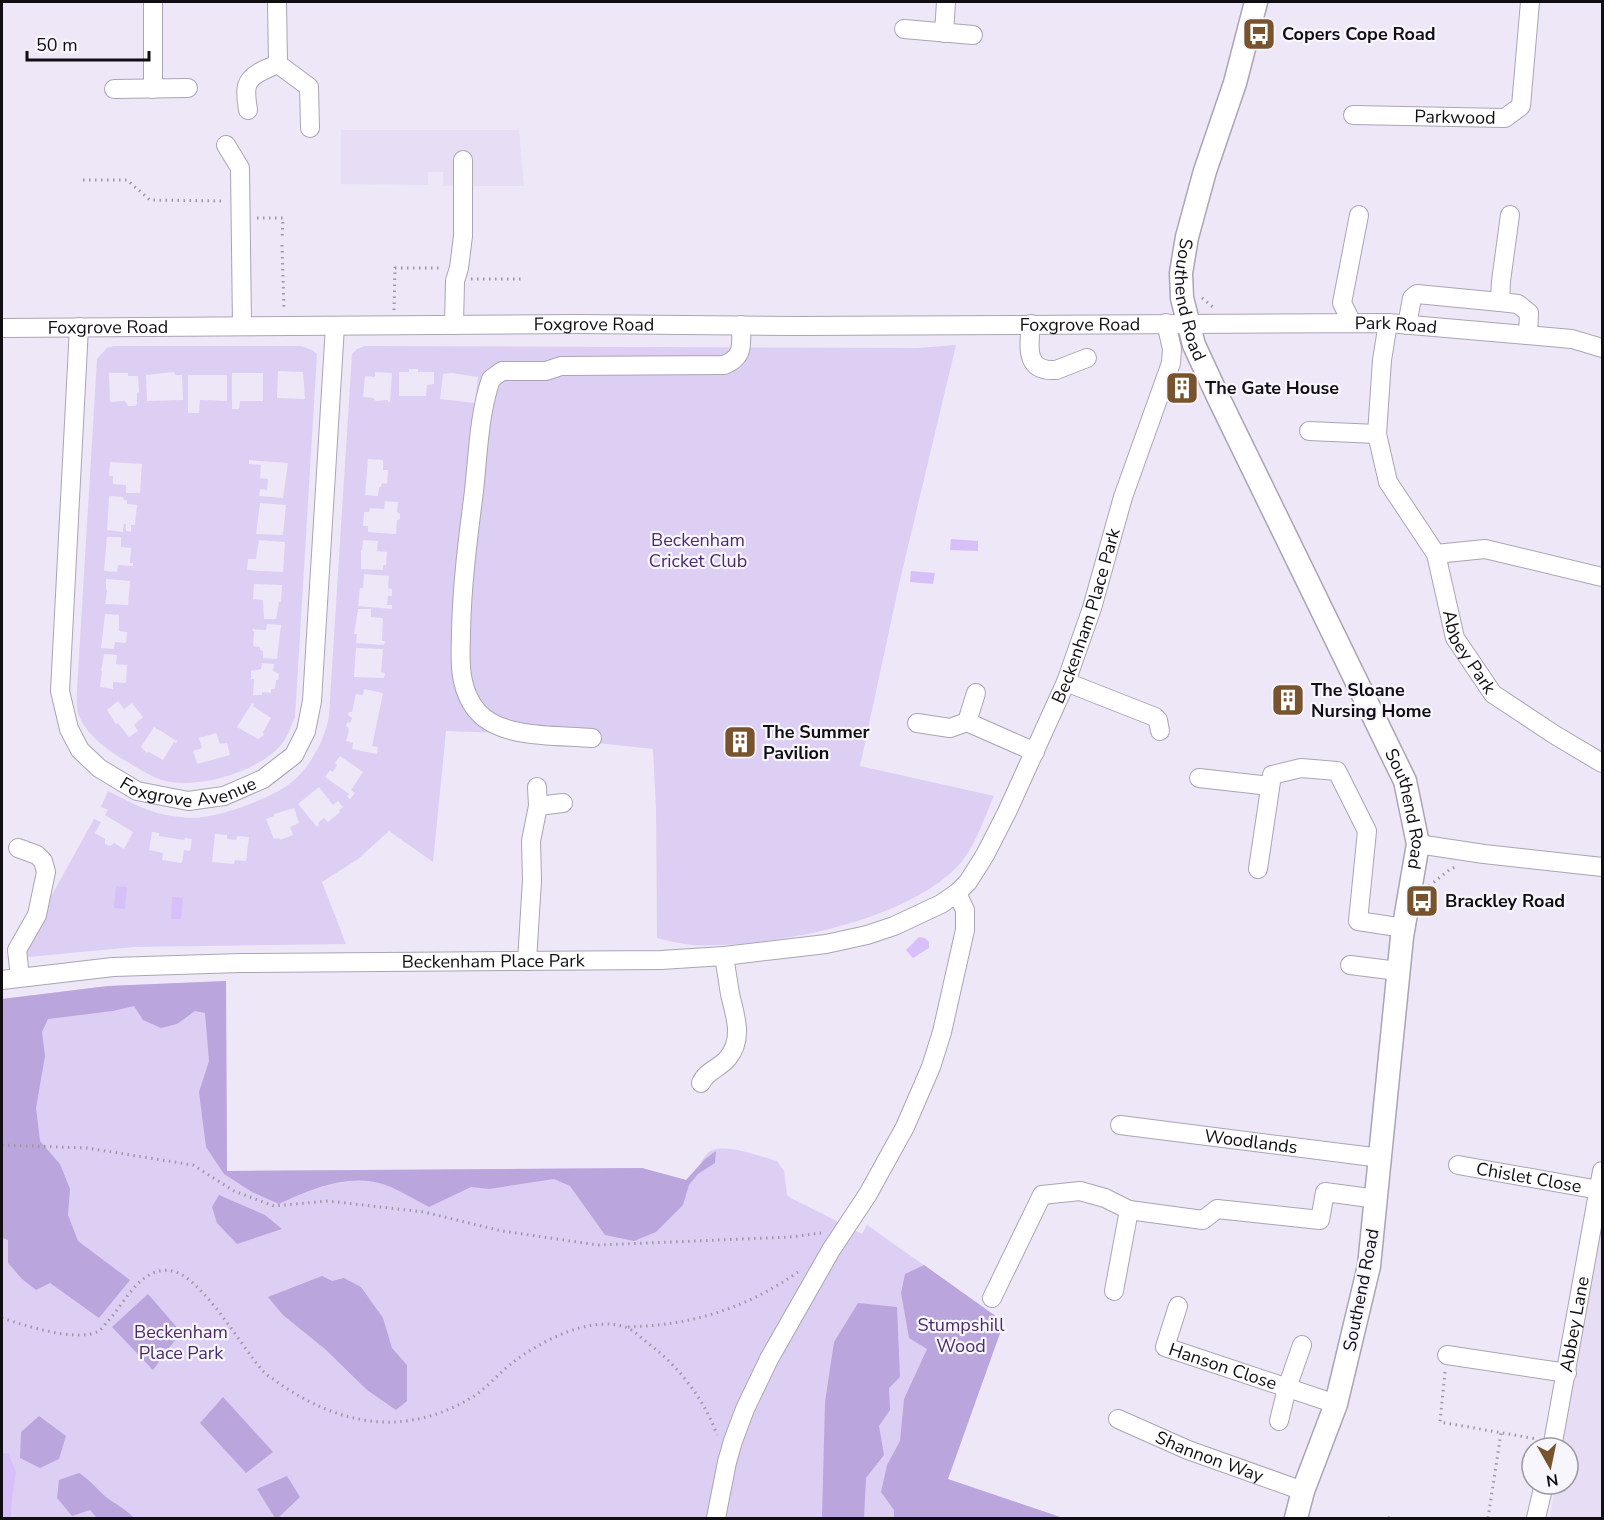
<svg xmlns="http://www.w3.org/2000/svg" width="1604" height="1520" viewBox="0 0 1604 1520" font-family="'Nunito Sans',sans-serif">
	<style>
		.built { fill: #e7ddf5 }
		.green { fill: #ddcff3; fill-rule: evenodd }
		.forest { fill: #bba5dd }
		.water { fill: #d7c0f9 }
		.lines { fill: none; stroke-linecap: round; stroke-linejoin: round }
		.minor-casing { stroke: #aaa4b4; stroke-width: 20 }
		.major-casing { stroke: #aaa4b4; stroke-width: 25 }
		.path { stroke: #9d98a4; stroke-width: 3; stroke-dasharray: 1.5 4.5; stroke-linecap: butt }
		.minor { stroke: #fff; stroke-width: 18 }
		.major { stroke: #fff; stroke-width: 22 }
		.labels { text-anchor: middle; stroke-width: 4.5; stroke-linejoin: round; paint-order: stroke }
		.poi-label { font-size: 18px; font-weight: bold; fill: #100e13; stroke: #f8f6fd; text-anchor: start }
		.street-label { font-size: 18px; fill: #100e13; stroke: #f8f6fd }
		.park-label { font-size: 18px; fill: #4a2a6c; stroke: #f8f6fd }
	</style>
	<rect width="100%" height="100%" fill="#ede7f7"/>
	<g class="built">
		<path d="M341 130H519L524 186H443V172H428V185L341 184Z"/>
		<path d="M1602 1219V1518H1550L1556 1484H1568V1448H1562Z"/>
	</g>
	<g class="green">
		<path d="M956 345 900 580 860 766 994 796C983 820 975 849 956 868 901 923 768 948 693 945 682 944 669 941 657 938L656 808 653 749 503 733 446 731 433 862 389 831 358 859 322 882 346 944 134 947 17 958 94 819 101 822 95 833 105 839V844L110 846 114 843 124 849 133 832 105 815 108 810 101 807 108 791C128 801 149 813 172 816 181 817 194 819 203 817 228 814 264 800 285 787 307 773 326 740 329 715L352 354 357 349 365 346 917 348ZM409 369H418V372H434V384L427 385 426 396H399V372H409ZM375 372 392 373 390 402H388V400L376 401 373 398 363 397 365 376 375 377ZM452 373 478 377 475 403 440 399 443 374ZM368 459 383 460V470H388L387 484 382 483 381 487H379L378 496 365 495ZM385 501 398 502 397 512 400 514V519L397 520 396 534 368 532V526H363L364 512H369L370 508 384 509ZM363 540 378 541 377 551 387 552 386 565H383V570L361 569V550H362ZM364 574 389 576 388 588 392 589V596H388L387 605H392V609L358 606 360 588H363ZM358 609H371V617L383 618 382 641H385L384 645 356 643 357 634H354ZM356 648 383 649 381 672 385 673 384 678 354 677ZM364 689 383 693 372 746 378 747 377 754 352 749 353 743 346 741 349 729 346 725 348 722 350 723 352 718 348 715 349 712H352L356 694 363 695ZM340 756 363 772 351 790 355 793 350 799 347 797 349 794 325 777 330 770 333 772 337 765 335 763ZM319 787 333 805 338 801 343 807 339 810 340 812 328 822 324 818 318 823 319 825 317 827 298 804ZM294 808 299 823 290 827 293 835 280 840 279 838 274 839 266 819 274 816V814ZM152 832 159 833V836L184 840 185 838 192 839 190 851 184 850 182 863 162 860 163 853 149 850ZM215 834 227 835V839L236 840 237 836 249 837 246 861 235 860 234 864 212 862Z"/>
		<path d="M114 346H301L312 350 317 354 295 717C291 726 287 739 280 746 256 772 201 789 166 781 152 778 138 768 126 761 107 750 85 734 78 713 76 706 77 697 77 690L97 359 107 348ZM278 371 303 372 305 399 277 398ZM174 372 175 375H182L183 400 147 401 146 375ZM109 373H128V376H138L139 392 137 393V404L135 406H128L125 401 110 402ZM232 373H263V401H240L239 409H232ZM188 375H227V401L200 400 199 413H188ZM249 460 288 463 283 498 259 496 260 489 267 490 268 479 260 478 261 465 249 464ZM110 462 142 464 140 493H126V485L113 484V476H109ZM109 496 123 497 124 500H127V504L137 505 135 525H131V532L126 531V524H124L123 532 107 530ZM260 503 286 505 283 535 256 534ZM107 537H121V547L131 548 130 563H133V566L118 565 117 572 104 571ZM259 540 285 542 283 572 247 570 248 559H256ZM106 579 130 581 128 605 105 604 107 590H106ZM254 584 282 585 281 602H279L276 619H264L263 600 253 599ZM105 614 119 615V631L127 632 126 643 115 642 114 649 101 648ZM267 624 281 625 277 659 263 658V651L260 650V647L253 646 254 632 252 629 266 630ZM104 654 117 655 116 664 127 665 126 683 113 682V689L100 687 102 671H101ZM262 663 274 664 273 671 279 674 278 680H276L275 689H271V693L262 692V695H253L254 679H251V671L261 669ZM118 701 124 709 132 703 143 717 134 725 138 731 129 737 118 723 116 724 107 710ZM252 703 254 704 253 706 271 718 263 732 264 735 258 739 237 727ZM154 727 177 741 176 743 174 742 163 760 149 752 147 753 141 747ZM216 733 220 744 227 743 230 755 197 764 193 751 202 748 199 738Z"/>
		<path d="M226 981 227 1171 642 1168 686 1180C696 1173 700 1163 706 1155 717 1139 761 1157 777 1161L784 1171 787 1195 791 1198 862 1234 867 1225 1004 1322 947 1479 1063 1518H2V999L108 986Z"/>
	</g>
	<g class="forest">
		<path d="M226 981 227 1171 642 1168 686 1180 705 1159 716 1151 715 1163 698 1174 689 1185 683 1205 656 1232 634 1241 605 1235 570 1186 554 1179 489 1189 471 1187 429 1207C416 1200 404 1193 391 1187 353 1171 313 1188 279 1204L252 1192 224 1174 206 1147 199 1092 209 1061 205 1013 195 1011 177 1024 161 1028 143 1020 134 1006 113 1011 48 1019 42 1032 45 1056 36 1108 40 1141 60 1164 70 1189 68 1215 78 1241 130 1280 99 1318 50 1283 36 1290 22 1279 8 1263V1240L2 1238V999L108 986Z"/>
		<path d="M219 1195 265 1215 282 1229 237 1244 217 1223 212 1207Z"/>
		<path d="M924 1265 1004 1322 948 1479 1063 1518H894V1510L881 1492 887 1465 900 1441 904 1399 927 1349 909 1338 901 1293 905 1274Z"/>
		<path d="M322 1276 332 1281 344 1278 361 1287 383 1318 392 1348 407 1365V1401L396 1410 367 1390 325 1349 283 1315 268 1297Z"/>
		<path d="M148 1294 181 1332 153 1370 112 1327Z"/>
		<path d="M858 1303 897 1307 900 1377 889 1388 890 1410 879 1426 884 1455 866 1478 864 1518H822L825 1402 834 1342Z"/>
		<path d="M223 1397 273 1452 246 1473 200 1423Z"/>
		<path d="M39 1416 66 1436 59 1459 40 1468 20 1458 21 1432Z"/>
		<path d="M79 1473C90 1480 96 1488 106 1497 115 1504 126 1509 134 1518H97L90 1510 72 1516 57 1498 59 1480Z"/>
		<path d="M287 1476 300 1497 278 1518H275L257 1489Z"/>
	</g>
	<g class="water">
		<path d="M951 539 978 541V551L950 550Z"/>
		<path d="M911 571 935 573 933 584 910 582Z"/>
		<path d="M116 886 127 887 125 909 114 908Z"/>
		<path d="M172 897 183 898 181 919H171Z"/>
		<path d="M919 937 925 938 929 942V948L913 958 906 950Z"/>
		<path d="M8 1453 16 1472 12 1499 11 1518H2V1454Z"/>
	</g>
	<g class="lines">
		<g class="minor-casing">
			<g id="minor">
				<path d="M153 2V89"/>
				<path d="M277 2 278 64"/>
				<path d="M904 29 973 35"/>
				<path d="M944 33 946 2"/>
				<path d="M278 64 309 87 310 128"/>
				<path d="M114 89 188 88"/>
				<path d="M248 110C247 103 245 93 247 86 250 74 268 68 278 64"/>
				<path id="s1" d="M1353 115 1505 118 1521 106 1530 2"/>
				<path d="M226 145 240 168 242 326"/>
				<path d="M1510 215 1501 281 1500 302 1518 304 1529 313 1528 335"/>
				<path d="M1352 323 1342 303 1359 215"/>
				<path id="s2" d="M1388 323 1382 360 1377 434 1388 482 1436 554 1455 638 1493 694 1555 735 1602 763"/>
				<path d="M1031 324C1029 346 1024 372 1056 370L1087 358"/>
				<path d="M454 325 455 281 459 268 463 236V160"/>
				<path d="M1407 325 1412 298 1417 294 1500 302"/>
				<path id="s3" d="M79 327 60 691 69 729 80 750 99 768 137 791 188 801 224 796 263 779 294 755 306 731 312 701 335 326"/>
				<path id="s4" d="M2 328 577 324 797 326 1388 323 1572 339 1602 348"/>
				<path d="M1309 431 1377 434"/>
				<path d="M1436 554 1485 549 1602 577"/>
				<path d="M1066 682 1155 717 1158 720 1160 731"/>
				<path d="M967 722 976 693"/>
				<path d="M917 723 950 728 967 722 1035 752"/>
				<path d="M592 738C559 735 503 739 479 713 471 705 465 692 463 681 459 665 461 648 461 631 462 584 468 538 474 491 478 454 479 414 491 379L502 371H546L561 366 724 365C745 357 741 344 741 325"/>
				<path d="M1199 778 1270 786"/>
				<path d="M538 806 563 803"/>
				<path d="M1418 844 1484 854 1602 867"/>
				<path d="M18 848 37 855 43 861 46 872 37 915 17 950 20 977"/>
				<path d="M1258 869 1272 775 1301 768 1337 771 1367 831 1358 921 1404 928"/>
				<path d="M527 961 532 880 531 841 538 806 537 787"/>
				<path d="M1350 965 1398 971"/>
				<path id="s5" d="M2 980 113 967 241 963 661 960 724 956 826 944 867 935 894 926 941 904 957 893 968 882 985 855 1007 812 1066 682 1092 608 1123 497 1171 363 1172 349 1166 323"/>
				<path d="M701 1083C706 1071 720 1068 728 1058 744 1038 735 1016 730 994 728 982 726 969 724 956"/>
				<path id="s6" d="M1120 1125 1381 1158"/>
				<path id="s7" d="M1458 1165 1599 1190"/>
				<path d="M1114 1291 1129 1210 1203 1220 1217 1209 1320 1220 1325 1192 1377 1199"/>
				<path d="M992 1298 1042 1195 1080 1191 1105 1198 1129 1210"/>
				<path id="s8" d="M1178 1306 1165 1347 1336 1404"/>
				<path d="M1447 1355 1567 1373"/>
				<path id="s9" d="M1118 1419 1188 1450 1303 1491"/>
				<path d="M1279 1421 1287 1388 1302 1345"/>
				<path id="s10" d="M1552 1448 1602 1171"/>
				<path d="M716 1518 727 1462 733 1441 745 1409 769 1359 831 1250 868 1194 905 1127 931 1067 942 1032 965 930V910L957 893"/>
				<path d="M1536 1518 1544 1484"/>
			</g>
		</g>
		<g class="major-casing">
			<g id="major">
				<path id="s11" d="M1256 2 1235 83 1205 171 1187 237 1181 273 1182 298 1194 345 1219 399 1405 781 1418 844 1402 937 1369 1266 1336 1404 1303 1491 1296 1518"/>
			</g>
		</g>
		<g class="path">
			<path d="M83 180H127L150 200 224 201"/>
			<path d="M257 218H283L282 240"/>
			<path d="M282 245 284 309"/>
			<path d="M471 279H521"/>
			<path d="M1202 298 1213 307"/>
			<path d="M394 310 395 268H442"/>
			<path d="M1429 886 1449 870 1455 867"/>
			<path d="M2 1145 87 1148 193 1165 234 1191 274 1206 328 1201 424 1212 502 1231 598 1245 790 1237 821 1233"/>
			<path d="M2 1318C24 1325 76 1343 99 1331 102 1329 105 1324 108 1321 125 1303 141 1265 172 1271 201 1276 242 1347 262 1370 267 1376 274 1379 280 1384 312 1406 353 1424 394 1422 420 1421 448 1412 471 1398 486 1389 498 1374 512 1363 539 1342 590 1315 625 1327 635 1330 645 1342 654 1348 681 1369 706 1403 717 1435"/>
			<path d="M628 1327C692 1325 745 1309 798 1272"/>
			<path d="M1445 1372 1440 1422 1537 1439"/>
			<path d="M1388 1518H1393"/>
			<path d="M1488 1518 1501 1433"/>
		</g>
		<use href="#minor" class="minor"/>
		<use href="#major" class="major"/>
	</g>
	<defs>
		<g id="bus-square" transform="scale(1.725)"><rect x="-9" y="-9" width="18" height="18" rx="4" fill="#78542e" stroke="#f8f6fd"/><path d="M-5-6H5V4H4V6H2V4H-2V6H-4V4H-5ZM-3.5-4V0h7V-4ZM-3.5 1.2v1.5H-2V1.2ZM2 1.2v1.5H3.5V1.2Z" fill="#fff"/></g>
		<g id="building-square" transform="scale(1.725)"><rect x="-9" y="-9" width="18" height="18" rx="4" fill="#78542e" stroke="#f8f6fd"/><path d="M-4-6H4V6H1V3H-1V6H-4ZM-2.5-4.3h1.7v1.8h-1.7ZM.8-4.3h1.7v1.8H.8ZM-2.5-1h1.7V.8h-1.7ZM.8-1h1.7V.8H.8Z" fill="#fff"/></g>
	</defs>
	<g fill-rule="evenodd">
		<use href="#bus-square" x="1259" y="34"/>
		<use href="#building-square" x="1182" y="388"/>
		<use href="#building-square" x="1288" y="700"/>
		<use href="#building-square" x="740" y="742"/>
		<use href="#bus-square" x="1422" y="901"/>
	</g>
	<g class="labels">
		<g class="poi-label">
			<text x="1282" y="40">Copers Cope Road</text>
			<text x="1205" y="394">The Gate House</text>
			<text x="1311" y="696">The Sloane<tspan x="1311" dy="21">Nursing Home</tspan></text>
			<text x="763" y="738">The Summer<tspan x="763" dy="21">Pavilion</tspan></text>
			<text x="1445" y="907">Brackley Road</text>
		</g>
		<g class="street-label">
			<text dy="6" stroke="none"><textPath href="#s1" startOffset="102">Parkwood</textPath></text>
			<text dy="6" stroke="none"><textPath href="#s11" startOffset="309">Southend Road</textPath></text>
			<text dy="6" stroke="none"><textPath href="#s4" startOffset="1078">Foxgrove Road</textPath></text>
			<text dy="6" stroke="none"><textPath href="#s4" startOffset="592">Foxgrove Road</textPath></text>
			<text dy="6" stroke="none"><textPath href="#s4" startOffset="1394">Park Road</textPath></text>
			<text dy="6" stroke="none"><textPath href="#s4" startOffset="106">Foxgrove Road</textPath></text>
			<text dy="6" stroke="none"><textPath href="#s5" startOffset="1275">Beckenham Place Park</textPath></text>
			<text dy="6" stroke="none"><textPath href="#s2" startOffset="352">Abbey Park</textPath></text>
			<text dy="6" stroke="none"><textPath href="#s3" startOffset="550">Foxgrove Avenue</textPath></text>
			<text dy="6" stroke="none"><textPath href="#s11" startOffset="867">Southend Road</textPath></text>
			<text dy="6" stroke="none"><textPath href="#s5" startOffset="492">Beckenham Place Park</textPath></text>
			<text dy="6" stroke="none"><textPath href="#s6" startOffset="132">Woodlands</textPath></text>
			<text dy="6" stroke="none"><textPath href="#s7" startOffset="72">Chislet Close</textPath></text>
			<text transform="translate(1361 1290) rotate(-79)" y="6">Southend Road</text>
			<text dy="6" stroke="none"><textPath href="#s10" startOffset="126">Abbey Lane</textPath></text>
			<text dy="6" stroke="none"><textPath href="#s8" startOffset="104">Hanson Close</textPath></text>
			<text dy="6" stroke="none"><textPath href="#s9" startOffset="99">Shannon Way</textPath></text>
		</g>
		<g class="park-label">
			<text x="698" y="546">Beckenham<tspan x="698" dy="21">Cricket Club</tspan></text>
			<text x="961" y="1331">Stumpshill<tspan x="961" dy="21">Wood</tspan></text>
			<text x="181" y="1338">Beckenham<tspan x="181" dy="21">Place Park</tspan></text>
		</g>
	</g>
	<rect width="1604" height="1520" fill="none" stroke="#100e13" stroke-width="6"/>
	<g transform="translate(1550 1466) rotate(171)"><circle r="28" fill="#f8f6fd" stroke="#9b999f" stroke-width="1.5"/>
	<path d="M0-4.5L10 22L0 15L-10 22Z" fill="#78542e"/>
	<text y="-9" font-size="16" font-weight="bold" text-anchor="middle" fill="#100e13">N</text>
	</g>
	<path d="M27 51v9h122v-9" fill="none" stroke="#100e13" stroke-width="3"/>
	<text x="36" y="51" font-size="18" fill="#100e13" stroke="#f8f6fd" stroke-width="4.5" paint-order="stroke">50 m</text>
</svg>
